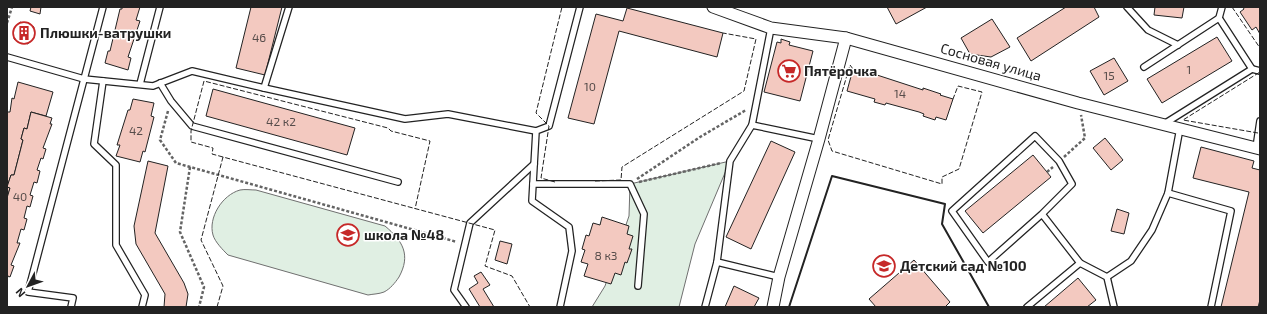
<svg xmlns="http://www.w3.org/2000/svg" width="1267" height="314" viewBox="0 0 1267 314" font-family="'Exo 2',sans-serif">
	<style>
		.green { fill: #e0efe3; stroke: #6f6f6f }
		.building { fill: #f3c9c0; stroke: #222 }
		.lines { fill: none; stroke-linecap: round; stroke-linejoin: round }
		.lane-casing { stroke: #222; stroke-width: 8 }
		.street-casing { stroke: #222; stroke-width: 13 }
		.path { stroke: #646464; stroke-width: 2.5; stroke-dasharray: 3 2; stroke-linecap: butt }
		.lane { stroke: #fff; stroke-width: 5.5 }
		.street { stroke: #fff; stroke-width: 11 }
		.fence { stroke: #222; stroke-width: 1; stroke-dasharray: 5 2; stroke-linecap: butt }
		.wall { stroke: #222; stroke-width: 2 }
		.labels { text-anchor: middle; stroke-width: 3; stroke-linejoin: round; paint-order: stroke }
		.number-label { font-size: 12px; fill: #564c4a }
		.poi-label { font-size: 14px; font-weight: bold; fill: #222; stroke: #fff; text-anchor: start }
		.street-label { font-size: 14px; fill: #222; stroke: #fff }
	</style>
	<rect width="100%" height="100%" fill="#fff"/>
	<g class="green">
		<path d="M730 161 695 244 679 307H592L605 286 629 216 630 184Z"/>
		<path d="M256 190 385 226C403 241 411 255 399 277 395 283 390 289 384 292 379 294 373 294 368 295L228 255C223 250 215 242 213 235 208 218 222 195 240 190 245 189 251 190 256 190Z"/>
	</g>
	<g class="building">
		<path d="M31 7H41L40 14 30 11Z"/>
		<path d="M122 7H140L136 20 140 21 128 57 131 58 128 70 105 63 108 51H110L120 9H122Z"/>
		<path d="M251 7H282L265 75 236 68Z"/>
		<path d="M887 7H927L896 24Z"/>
		<path d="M1066 7H1094L1099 17 1031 61 1017 38Z"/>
		<path d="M1155 7H1184L1182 18 1154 15Z"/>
		<path d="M1243 7H1260V34L1256 27 1252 30 1240 12 1244 9Z"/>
		<path d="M627 8 723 33 717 57 619 31 594 124 568 118 596 14 623 21Z"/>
		<path d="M992 19 1010 47 991 57 970 54 961 38Z"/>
		<path d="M20 22 34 27 28 44 14 39Z"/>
		<path d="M1217 37 1232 61 1162 103 1147 79Z"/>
		<path d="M781 39 790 42 789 45 813 51 800 101 764 92 777 42 781 43Z"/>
		<path d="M1114 58 1128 81 1104 95 1090 71Z"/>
		<path d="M853 69 873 75 874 74 923 90V88L941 94 940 95 953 99 946 120 936 117 935 120 923 116 924 114 919 112 886 103 885 105 874 102 875 99 847 91Z"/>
		<path d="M18 82 53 92 46 116 31 112 27 129 24 128 21 139 23 140 14 175H11L7 187 10 188 7 198V112H10L12 98 14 99Z"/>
		<path d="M213 89 355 128 347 155 206 116Z"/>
		<path d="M133 99 154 103 151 116 154 117 145 152 143 151 140 162 116 156 120 145H117L128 110H130Z"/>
		<path d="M31 112 52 118 50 124H52L43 148 46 149 43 159 41 158 37 170 40 171 37 183 34 182 30 195 33 196 30 207 27 206 24 218 27 219 24 230 21 229 17 243H20L11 265 14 266 10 277 8 276 7 280V198L10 188 7 187 11 175H14L23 140 21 139 24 128 27 129Z"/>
		<path d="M1105 138 1123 160 1111 170 1093 148Z"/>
		<path d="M771 141 795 152 751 249 726 237Z"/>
		<path d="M1201 147 1254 161 1252 168 1260 170V300L1258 307H1221L1249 192 1193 178Z"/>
		<path d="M1033 155 1051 177 983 233 965 211Z"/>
		<path d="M148 161 168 166 155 233 184 283 188 294 186 307H164L165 294 136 244 134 226Z"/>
		<path d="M1117 209 1129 213 1124 234 1111 231Z"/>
		<path d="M602 217 629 226 627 234 633 236 629 249H632L627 263 625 262 621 275 615 273 611 284 584 276 588 264 581 262 585 250 582 249 586 235 589 236 593 223 600 225Z"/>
		<path d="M500 241 512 244 507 264 495 260Z"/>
		<path d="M914 260 950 302 945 307H876L869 299Z"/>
		<path d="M481 272 490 285 483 289 494 307H480L469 289 478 283 474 276Z"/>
		<path d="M1078 278 1096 300 1087 307H1044Z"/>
		<path d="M734 286 759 298 754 307H725Z"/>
	</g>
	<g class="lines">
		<g class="lane-casing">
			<g id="lane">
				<path d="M1127 7 1148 30 1178 45"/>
				<path d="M7 57 84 79 153 86 192 71 264 88 289 7"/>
				<path d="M1144 67 1219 18 1222 7"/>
				<path d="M1252 69 1260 71"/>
				<path d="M103 81 94 144 116 165V245L145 295 142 307"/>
				<path d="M160 83 171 101 192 126 398 182"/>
				<path d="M140 84 160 7"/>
				<path d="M264 88 405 119 448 114 536 131"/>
				<path d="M1164 124 1252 69 1219 18"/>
				<path d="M752 125 771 28"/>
				<path d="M1256 148 1260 121"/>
				<path d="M533 184H630L644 214 638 286"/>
				<path d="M1168 193 1231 211 1211 307"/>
				<path d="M1042 214 1072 184 1059 161 1035 136 952 211 988 262 1042 214 1080 263"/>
				<path d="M779 277 717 262 730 161 752 125 819 139"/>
				<path d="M1107 277 1131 261 1152 230 1168 193 1180 128"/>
				<path d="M71 307 73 298 28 292 103 7"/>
				<path d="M466 307 454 290 470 223 534 164"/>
				<path d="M560 307 572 251 569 227 532 201 536 131 549 126 580 7"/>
				<path d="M705 307 717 262"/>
				<path d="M1027 307 1080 263 1107 277 1114 307"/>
			</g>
		</g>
		<g class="street-casing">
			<g id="street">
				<path d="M713 7 771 28 846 38 1078 103 1260 149"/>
				<path d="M773 307 779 277 819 139 846 38"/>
			</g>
		</g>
		<g class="path">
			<path d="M7 23 12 7"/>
			<path d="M168 111 160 140 176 163 457 242"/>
			<path d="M1064 157 1085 138 1081 115"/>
			<path d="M190 167 180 232 204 287 199 307"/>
			<path d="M1047 172 1053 167"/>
			<path d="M637 179 700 137 746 110"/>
			<path d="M639 182 721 163"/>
		</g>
		<use href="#lane" class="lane"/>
		<use href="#street" class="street"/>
		<g class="fence">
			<path d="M1232 7 1260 48"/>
			<path d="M853 69 850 65 828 140 832 151 942 184V177L959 169 982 92 958 86 953 99"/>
			<path d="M1258 133 1183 120 1260 72"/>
			<path d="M223 157 212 154 213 148 191 142V131L204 81 388 128 391 131 430 141 415 209"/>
			<path d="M595 181 621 180 622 167 744 91 756 39 723 33"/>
			<path d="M555 182 541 178 549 126 536 113 562 7"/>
			<path d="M217 307 223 286 201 240 223 157 495 230 485 266 512 276 530 307"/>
		</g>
		<path class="wall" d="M789 307 832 176 945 204 942 224 989 307"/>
	</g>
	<defs>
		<g id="building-ring" transform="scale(1.15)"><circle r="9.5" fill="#fff" stroke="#c62828" stroke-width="1.5"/><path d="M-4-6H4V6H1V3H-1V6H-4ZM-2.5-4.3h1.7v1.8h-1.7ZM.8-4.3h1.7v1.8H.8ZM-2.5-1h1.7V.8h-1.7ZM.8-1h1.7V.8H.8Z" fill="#c62828"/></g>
		<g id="supermarket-ring" transform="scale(1.15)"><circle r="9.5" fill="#fff" stroke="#c62828" stroke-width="1.5"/><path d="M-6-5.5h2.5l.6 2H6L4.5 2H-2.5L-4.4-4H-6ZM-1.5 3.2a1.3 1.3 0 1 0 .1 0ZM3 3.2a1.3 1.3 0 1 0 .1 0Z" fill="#c62828"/></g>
		<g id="school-ring" transform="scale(1.15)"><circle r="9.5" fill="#fff" stroke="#c62828" stroke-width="1.5"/><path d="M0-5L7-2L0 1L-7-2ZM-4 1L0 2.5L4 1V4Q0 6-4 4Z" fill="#c62828"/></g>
	</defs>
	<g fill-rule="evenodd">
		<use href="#building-ring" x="24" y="33"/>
		<use href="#supermarket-ring" x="789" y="71"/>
		<use href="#school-ring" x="348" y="235"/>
		<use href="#school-ring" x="884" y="266"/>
	</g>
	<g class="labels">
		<g class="number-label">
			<text x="259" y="42">46</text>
			<text x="1189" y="74">1</text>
			<text x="1109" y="80">15</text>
			<text x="590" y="91">10</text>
			<text x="900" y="98">14</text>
			<text x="281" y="126">42 к2</text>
			<text x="136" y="135">42</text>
			<text x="20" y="201">40</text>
			<text x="606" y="260">8 к3</text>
		</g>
		<g class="poi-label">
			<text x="40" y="38">Плюшки-ватрушки</text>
			<text x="804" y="76">Пятёрочка</text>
			<text x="364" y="240">школа №48</text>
			<text x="900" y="271">Детский сад №100</text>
		</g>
		<g class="street-label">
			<text transform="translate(991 62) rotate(16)" y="5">Сосновая улица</text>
		</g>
	</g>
	<rect width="1267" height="314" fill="none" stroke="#222222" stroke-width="16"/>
	<g transform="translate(28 286) rotate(229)" stroke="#ffffff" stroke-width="3" paint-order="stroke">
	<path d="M0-3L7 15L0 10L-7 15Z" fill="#222222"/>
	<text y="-6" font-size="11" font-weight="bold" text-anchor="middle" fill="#222222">N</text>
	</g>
</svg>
